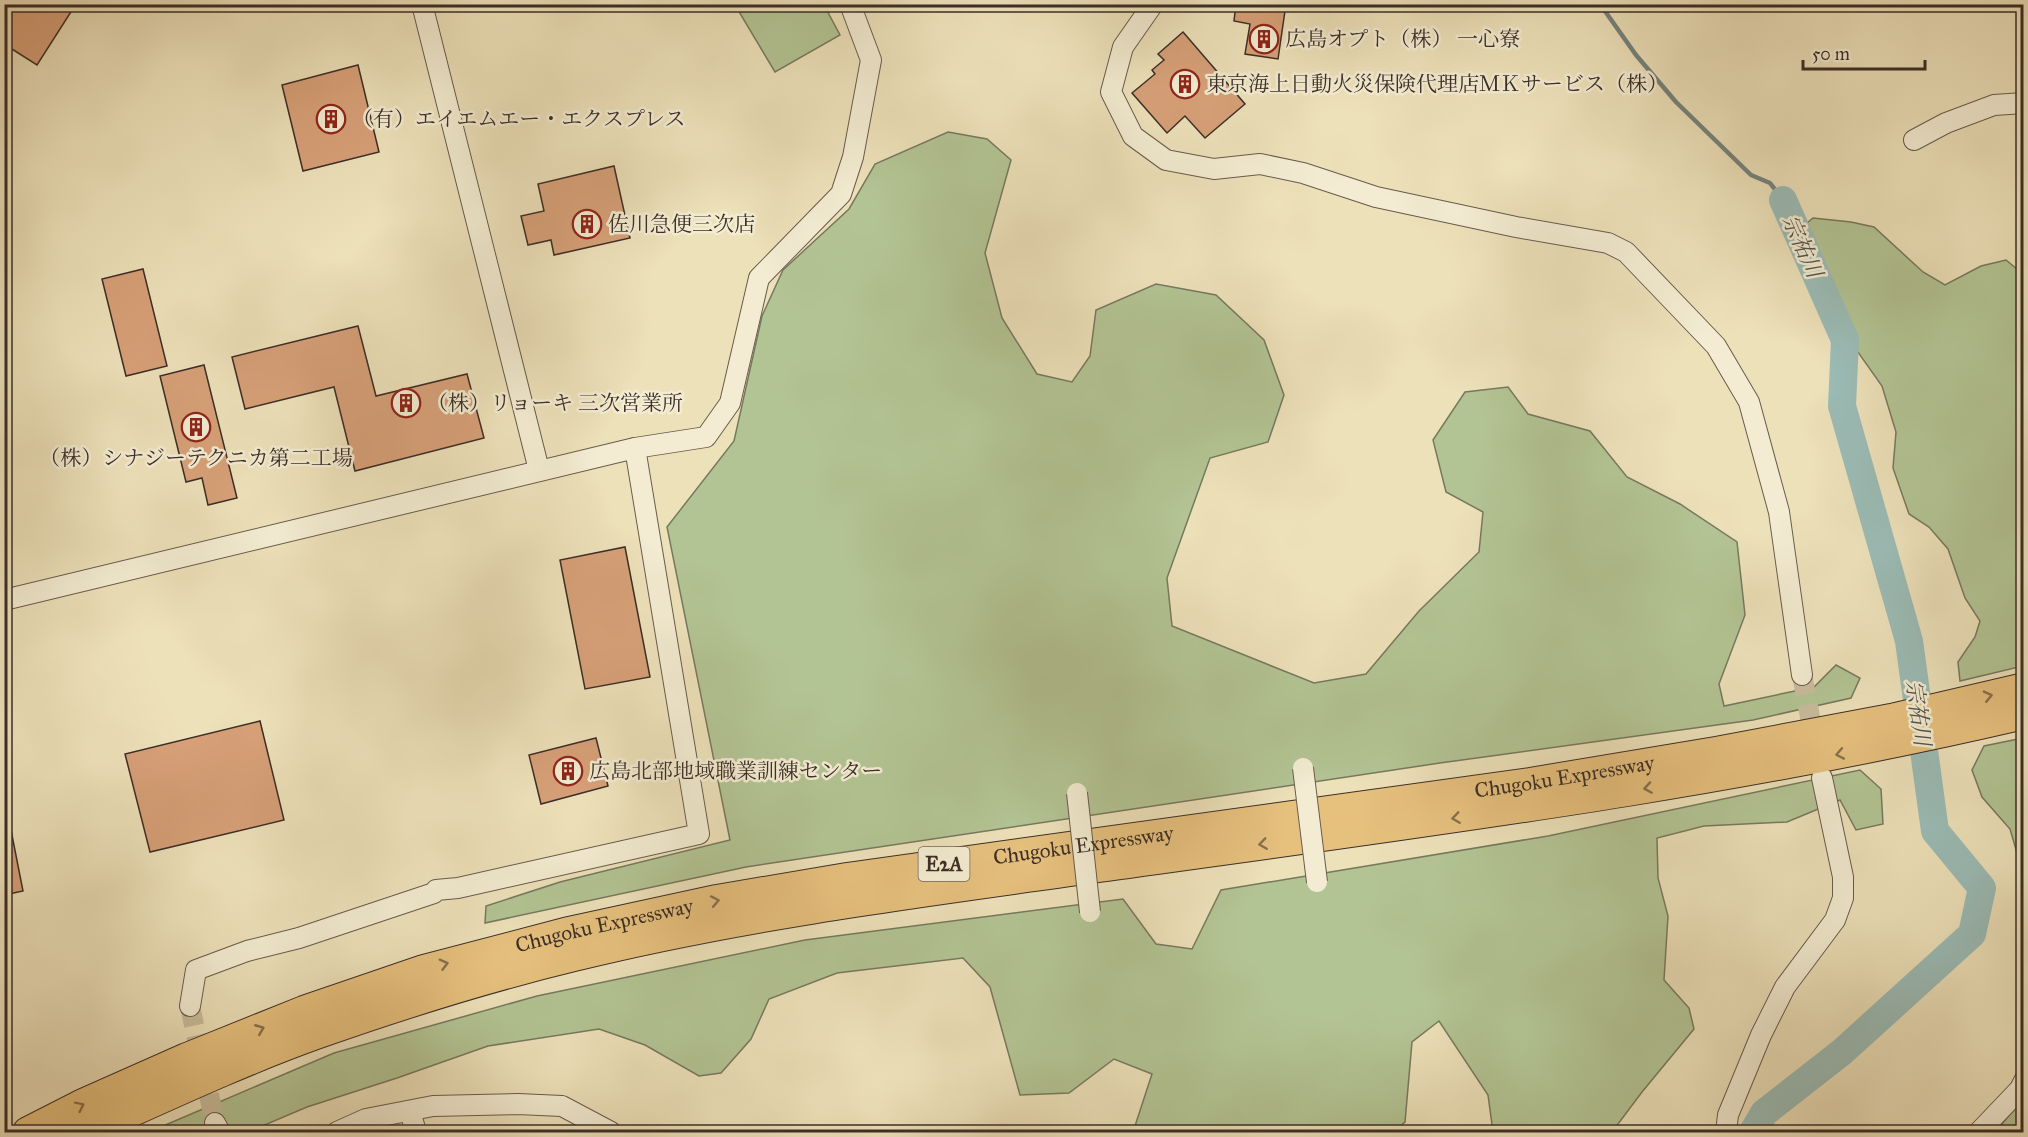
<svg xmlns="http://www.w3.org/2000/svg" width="2028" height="1137" viewBox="0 0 2028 1137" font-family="'IM FELL Great Primer','Noto Serif JP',serif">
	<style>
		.green { fill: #b3c494; stroke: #77795e; stroke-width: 1.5 }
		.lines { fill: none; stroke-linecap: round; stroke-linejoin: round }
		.stream { stroke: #75837d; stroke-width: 4.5 }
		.river { stroke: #9bbcb6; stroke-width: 28 }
		.building { fill: #d7a078; stroke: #3b2e27; stroke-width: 1.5 }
		.minor-tunnel { stroke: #c9bd9d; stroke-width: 20; stroke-dasharray: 20 10; stroke-linecap: butt }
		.minor-casing { stroke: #685b4c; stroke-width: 22 }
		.highway-casing { stroke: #3b2e27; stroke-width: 32 }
		.minor { stroke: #f3ecd2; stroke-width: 20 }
		.highway { stroke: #e6c07d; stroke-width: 30 }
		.minor-bridge-casing { stroke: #685b4c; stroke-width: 22; stroke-linecap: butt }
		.minor-bridge { stroke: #f3ecd2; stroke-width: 20 }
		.oneway { stroke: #88704e }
		.labels { text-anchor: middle; stroke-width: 5; stroke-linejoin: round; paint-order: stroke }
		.shield { fill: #f3ecd2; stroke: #72675a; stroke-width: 1.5 }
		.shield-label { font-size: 20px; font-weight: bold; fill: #3b2e27 }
		.poi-label { font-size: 21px; fill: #3b2e27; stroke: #f3ecd2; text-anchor: start }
		.street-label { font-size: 21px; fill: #3b2e27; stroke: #f3ecd2 }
		.water-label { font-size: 22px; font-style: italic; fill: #53524b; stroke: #f3ecd2 }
	</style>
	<rect width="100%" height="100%" fill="#ede1ba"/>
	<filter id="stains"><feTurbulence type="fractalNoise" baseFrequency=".00333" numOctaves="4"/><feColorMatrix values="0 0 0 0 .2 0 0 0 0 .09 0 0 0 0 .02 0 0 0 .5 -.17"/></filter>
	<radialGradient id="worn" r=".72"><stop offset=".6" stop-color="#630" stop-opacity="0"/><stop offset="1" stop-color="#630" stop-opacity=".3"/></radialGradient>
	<g class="green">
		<path d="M735 5H824L840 35 775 72Z"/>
		<path d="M948 132 987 139 1011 160 985 253 1002 318 1037 374 1072 382 1090 356 1096 310 1156 284 1216 295 1264 340 1284 395 1268 442 1210 458 1167 578 1172 626 1314 683 1366 674 1419 611 1479 552 1483 512 1446 492 1433 440 1465 392 1508 387 1528 414 1590 431 1627 477 1680 504 1737 542 1745 615 1719 684 1724 706 1814 687 1836 665 1860 678 1851 698 1753 720 1440 763 746 867 485 923 486 906 560 882 730 840 667 527 734 441 762 316 783 270 849 209 875 164Z"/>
		<path d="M1813 218 1851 222 1874 227 1923 272 1945 285 1981 266 2006 260 2023 274V666L1960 681 1958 662 1975 637 1980 621 1965 598 1948 549 1929 527 1909 514 1893 468 1896 432 1882 386 1855 348 1806 224Z"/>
		<path d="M2023 738H2024L2023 865 2020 863 2010 829 1982 797 1972 770 1984 746Z"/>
		<path d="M1860 770 1881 789 1883 824 1856 830 1840 800 1787 822 1704 826 1657 838 1658 878 1668 916 1664 980 1689 1008 1694 1029 1642 1092 1612 1132H1493L1488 1095 1439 1021 1412 1042 1405 1122 1392 1132H1338L1324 1129 1287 1132H1133L1152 1074 1114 1059 1069 1093 1020 1095 990 987 963 958 837 973 769 999 751 1039 721 1073 699 1076 645 1045 599 1029 488 1046 397 1078 307 1107 248 1132H149L334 1053 537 996 805 940 1123 899 1156 944 1192 949 1221 890 1548 836Z"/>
		<path d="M2023 1099V1132H1995Z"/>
	</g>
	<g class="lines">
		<path class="stream" d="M1600 4 1636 55 1676 102 1751 175 1770 183 1783 200"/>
		<path class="river" d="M1753 1132 1764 1113 1842 1052 1972 934 1982 888 1935 831 1909 641 1842 406 1845 340 1783 200"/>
	</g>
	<g class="building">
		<path d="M4 4H76L37 65 4 44Z"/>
		<path d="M1236 4H1286L1278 59 1245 54 1250 24 1234 21Z"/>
		<path d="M1183 32 1245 104 1205 138 1185 116 1167 133 1132 93 1155 74 1152 70 1164 60 1158 54Z"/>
		<path d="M358 65 379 152 303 171 282 85Z"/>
		<path d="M614 166 630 238 554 255 551 240 528 245 521 216 544 211 538 184Z"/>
		<path d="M143 269 167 366 126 376 102 279Z"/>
		<path d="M358 326 376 396 467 374 484 438 355 471 334 387 245 409 232 357Z"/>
		<path d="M204 365 237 498 208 505 202 478 186 482 160 376Z"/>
		<path d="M625 547 650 677 585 689 560 560Z"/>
		<path d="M260 721 284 820 150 852 125 754Z"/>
		<path d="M596 738 608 786 541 804 529 755Z"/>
		<path d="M4 830H11L23 891 4 895Z"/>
	</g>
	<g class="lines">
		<g class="minor-tunnel">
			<path d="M1802 675 1815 743"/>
			<path d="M190 1006 215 1123"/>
		</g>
		<g class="minor-casing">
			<g id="minor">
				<path d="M422 4 539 470"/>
				<path d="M1153 4 1123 47 1111 92 1133 136 1166 160 1214 169 1260 164 1303 173 1376 197 1516 227 1608 243 1626 252 1716 346 1749 402 1779 512 1802 675"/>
				<path d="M1914 140 1946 123 1994 105 2024 103"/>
				<path d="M4 600 635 448 706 437 730 403 759 278 841 194 853 157 871 60 850 4"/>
				<path d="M190 1006 196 970 247 951 299 938 434 893 436 890 458 888 699 834 635 448"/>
				<path d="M410 1111 416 1132"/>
				<path d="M215 1123 220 1132"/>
				<path d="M337 1132 366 1119 433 1106 518 1104 562 1106 611 1132"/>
				<path d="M1726 1132 1728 1115 1761 1035 1785 987 1835 920 1843 898V877L1822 778"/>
				<path d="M1979 1132 2020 1089 2024 1081"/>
			</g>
		</g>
		<g class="highway-casing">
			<g id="highway">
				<path id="s1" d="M28 1132 81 1105 187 1058 304 1011 424 970 565 933 717 900 847 878 1530 783 1716 752 1891 719 2024 688"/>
				<path d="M86 1132C162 1098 238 1062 316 1034 401 1004 487 977 574 956 749 913 929 891 1107 866 1414 823 1721 785 2024 714"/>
			</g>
		</g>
		<use href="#minor" class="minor"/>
		<use href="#highway" class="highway"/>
		<g class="minor-bridge-casing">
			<g id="minor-bridge">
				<path d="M1303 768 1317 882"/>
				<path d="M1077 793 1090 912"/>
			</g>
		</g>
		<use href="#minor-bridge" class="minor-bridge"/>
	</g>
	<defs><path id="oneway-chevron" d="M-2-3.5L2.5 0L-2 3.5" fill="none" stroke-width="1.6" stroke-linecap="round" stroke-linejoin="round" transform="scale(1.5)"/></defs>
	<g class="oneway">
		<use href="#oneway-chevron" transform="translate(1988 696) rotate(-13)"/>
		<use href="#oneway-chevron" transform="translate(1840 754) rotate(169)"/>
		<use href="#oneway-chevron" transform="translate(1648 788) rotate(171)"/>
		<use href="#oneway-chevron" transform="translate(1456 818) rotate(172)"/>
		<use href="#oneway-chevron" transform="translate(1263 844) rotate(172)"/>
		<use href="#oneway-chevron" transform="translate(715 901) rotate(-11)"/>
		<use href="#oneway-chevron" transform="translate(444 964) rotate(-15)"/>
		<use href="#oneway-chevron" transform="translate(260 1029) rotate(-22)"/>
		<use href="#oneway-chevron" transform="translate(80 1106) rotate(-26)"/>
	</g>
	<defs>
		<g id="building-ring" transform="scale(1.5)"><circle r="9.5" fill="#f3ecd2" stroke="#8f2418" stroke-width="1.5"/><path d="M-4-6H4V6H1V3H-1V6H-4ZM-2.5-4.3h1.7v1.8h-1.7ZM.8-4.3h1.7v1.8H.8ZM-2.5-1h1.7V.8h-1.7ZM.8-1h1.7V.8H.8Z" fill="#8f2418"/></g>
	</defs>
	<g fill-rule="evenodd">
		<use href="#building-ring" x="1264" y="39"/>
		<use href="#building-ring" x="1185" y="84"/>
		<use href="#building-ring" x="331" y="119"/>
		<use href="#building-ring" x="587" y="224"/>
		<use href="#building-ring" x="406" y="403"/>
		<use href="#building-ring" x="196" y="427"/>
		<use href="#building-ring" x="568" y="771"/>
	</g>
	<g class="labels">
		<rect class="shield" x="918.5" y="847" width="51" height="34" rx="4.5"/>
		<g class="shield-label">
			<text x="944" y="871">E2A</text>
		</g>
		<g class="poi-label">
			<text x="1285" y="46">広島オプト（株） 一心寮</text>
			<text x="1206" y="91">東京海上日動火災保険代理店ＭＫサービス（株）</text>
			<text x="352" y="126">（有）エイエムエー・エクスプレス</text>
			<text x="608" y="231">佐川急便三次店</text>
			<text x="427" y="410">（株）リョーキ 三次営業所</text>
			<text x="196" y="465" text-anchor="middle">（株）シナジーテクニカ第二工場</text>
			<text x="589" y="778">広島北部地域職業訓練センター</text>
		</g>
		<g class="street-label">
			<text dy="7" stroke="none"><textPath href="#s1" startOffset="1586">Chugoku Expressway</textPath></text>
			<text dy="7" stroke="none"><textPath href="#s1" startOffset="1100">Chugoku Expressway</textPath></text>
			<text dy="7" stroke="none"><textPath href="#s1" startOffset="614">Chugoku Expressway</textPath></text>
		</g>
		<g class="water-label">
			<text transform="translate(1803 246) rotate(66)" y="8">宗祐川</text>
			<text transform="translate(1919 713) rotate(82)" y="8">宗祐川</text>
		</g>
	</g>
	<rect width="2028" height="1137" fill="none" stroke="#ede1ba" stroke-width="24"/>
	<rect x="6" y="6" width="2016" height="1125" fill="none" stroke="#3b2e27" stroke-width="3"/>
	<rect x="12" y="12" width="2004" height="1113" fill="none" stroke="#3b2e27" stroke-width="1.5"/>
	<path d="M1803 60v9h122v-9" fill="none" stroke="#3b2e27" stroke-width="3"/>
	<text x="1812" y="60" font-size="18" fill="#3b2e27" stroke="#f3ecd2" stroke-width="4.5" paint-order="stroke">50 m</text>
	<rect width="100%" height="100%" filter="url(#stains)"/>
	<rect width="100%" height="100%" fill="url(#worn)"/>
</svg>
